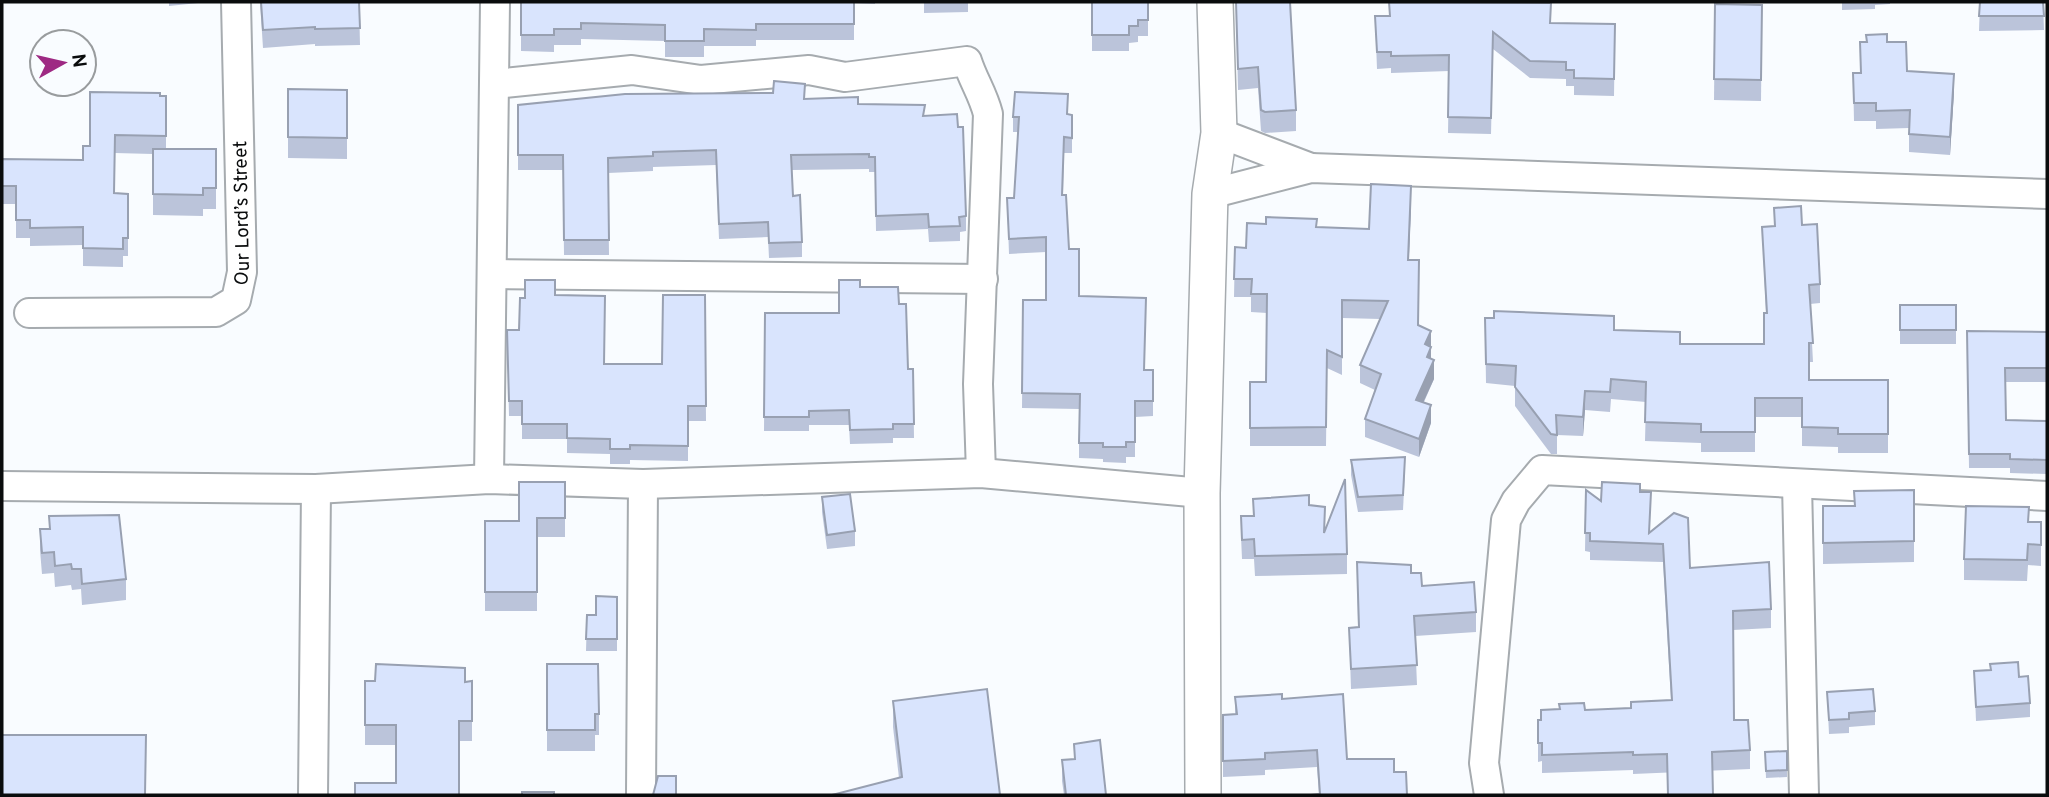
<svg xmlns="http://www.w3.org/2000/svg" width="2049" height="797" viewBox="0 0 2049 797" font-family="Overpass,sans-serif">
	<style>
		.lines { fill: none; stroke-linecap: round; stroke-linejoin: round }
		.minor-casing { stroke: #a6abaf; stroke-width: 32 }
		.tertiary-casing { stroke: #a6abaf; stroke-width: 38 }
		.minor { stroke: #fff; stroke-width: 28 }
		.tertiary { stroke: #fff; stroke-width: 35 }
		.wall { fill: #bbc4da }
		.shaded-wall { fill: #98a0b1 }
		.building { fill: #d9e4fd; stroke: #98a0b1; stroke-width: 2 }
		.labels { text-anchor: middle; stroke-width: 5; stroke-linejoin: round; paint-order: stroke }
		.street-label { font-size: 19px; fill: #0a0c0d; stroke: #f9fcff }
	</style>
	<rect width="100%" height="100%" fill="#f9fcff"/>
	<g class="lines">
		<g class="minor-casing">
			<g id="minor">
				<path d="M495 84 632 70 701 80 809 70 845 77 967 61C973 80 983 94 988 114L978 384 981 473"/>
				<path d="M1219 133 1311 168"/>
				<path d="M1210 194 1311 168 2047 194"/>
				<path d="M492 274 983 279"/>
				<path id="s1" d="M29 313 216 312 236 300 242 272 236 2"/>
				<path d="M489 479 495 2"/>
				<path d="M1797 484 1804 795"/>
				<path d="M2 486 316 489 489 479 643 484 981 473 1202 493"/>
				<path d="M313 795 316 489"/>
				<path d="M641 795 643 484"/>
				<path d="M1489 795 1484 763 1506 520 1516 501 1542 470 2047 496"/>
			</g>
		</g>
		<g class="tertiary-casing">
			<path id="tertiary" d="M1203 795 1202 493 1210 194 1219 133 1215 2"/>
		</g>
		<use href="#minor" class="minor"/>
		<use href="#tertiary" class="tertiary"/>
	</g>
	<g class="wall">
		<path d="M169 2H208L169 6Z"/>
		<path d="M260 2H359L360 45 315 46V44L263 48Z"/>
		<path d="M521 2H875V4L854 3V40H756V46H704V57H665V41L581 39V45H554V52L521 51Z"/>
		<path d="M924 2H968V12L924 13Z"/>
		<path d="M1092 2H1148V36H1138V42L1129 43V51H1092Z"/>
		<path d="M1236 2 1296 110V131L1265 133 1261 131 1258 88 1238 90Z"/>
		<path d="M1842 2H1890V4L1875 5V9L1842 10Z"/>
		<path d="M1980 2H2043L2044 30 1979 31Z"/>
		<path d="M1715 4 1762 5 1761 101 1714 100Z"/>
		<path d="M1375 16H1389L1551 23 1615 24 1614 96 1574 95V86H1566V79L1530 78 1493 49 1491 134 1448 133 1449 71 1391 73V68L1377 69Z"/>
		<path d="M1860 42H1887L1907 71 1954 92 1950 155 1909 152V128L1876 129V121H1854L1853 73H1861Z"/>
		<path d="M288 89 347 90V159L288 158Z"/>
		<path d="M160 96H166V149H216V209H203V216L153 215V154L115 153V193L128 194V256H123V267L83 266V245L30 246V238H16V204H2V159L83 160 90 146Z"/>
		<path d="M805 99 858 104 925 116 958 127 966 216V231L960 232V241L929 242 928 229 876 231 875 172H869V169L792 170 793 196 802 242V257L769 258 768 237 719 239 716 165 653 167V171L608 173 609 255H564L563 170H518V105Z"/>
		<path d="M1072 115V153H1064L1063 195 1069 249 1079 296 1145 370H1153V416L1135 417V457H1126V463L1103 462V459L1079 458V409L1022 408 1023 300H1046V252L1009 254 1007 198H1014L1018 132H1013V117Z"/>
		<path d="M1411 204 1409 260 1418 325 1431 331V359L1434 379 1424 402 1431 423 1419 457 1365 437V419L1375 390 1360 383V365L1380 319 1342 318V375L1327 368 1326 446H1250V382H1266L1267 313 1251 312V297H1234L1235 247 1246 248 1317 227 1369 229Z"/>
		<path d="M1774 208 1802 225 1820 284V303L1810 304 1813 362H1809V380H1888V453H1838V447L1802 446V417H1755V452H1701V443L1645 441 1646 402 1611 399 1610 412 1585 410 1583 436 1557 435V454H1551L1515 406V386L1486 383 1485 318 1614 330 1680 344H1764L1766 313 1762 227 1774 226Z"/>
		<path d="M555 295 604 364H662L705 295 706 421H688V461L630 460V464H610V454L567 453V439H522V416H509L507 330H519Z"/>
		<path d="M899 304 908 369H913L914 438H893V443L850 444 849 425H809V431H764L765 313H839Z"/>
		<rect x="1900" y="305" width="56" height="39"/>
		<path d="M1967 331 2047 332V382H2006V420L2047 421V474L2010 473V468H1969Z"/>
		<path d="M1351 460 1405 471 1403 510 1358 512 1351 475Z"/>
		<path d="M565 482V537H537V611H485V521H519Z"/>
		<path d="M1586 490 1601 501 1640 492 1650 533 1690 568 1771 609V628L1733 630 1734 720 1750 750V769L1633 774V770L1542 773V761L1538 762V720L1585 710 1631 708 1671 700 1663 562 1590 560V552L1585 551Z"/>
		<path d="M1914 490V562L1823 564V506H1854Z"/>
		<path d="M822 497 855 531V546L827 549 822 512Z"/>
		<path d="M1253 499 1325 532 1347 554V574L1255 576 1254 559H1242L1241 536V516H1253Z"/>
		<path d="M49 516 126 579V600L82 605 81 589 72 590 71 585 55 587 54 573 42 574 40 550V529H49Z"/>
		<path d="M2029 522 2041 543V566L2028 565 2027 581 1964 580V559Z"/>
		<path d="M1357 562 1411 573 1422 586 1476 612V632L1415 636 1417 685 1351 689 1349 628 1358 627Z"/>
		<path d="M617 597V651H586L587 615H596Z"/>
		<path d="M547 664 599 714V735H595V751H547Z"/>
		<path d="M1974 671 2019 677 2030 703V717L1976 721Z"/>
		<path d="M365 681H472V741H459L396 783V745H365Z"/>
		<path d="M1827 692 1875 711V725L1849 727V733L1829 734Z"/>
		<path d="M1235 697 1282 699 1347 759H1394L1319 795 1317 767 1265 770V775L1223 777V715L1235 714Z"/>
		<path d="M893 701 1000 795 899 778 893 727Z"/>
		<path d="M1074 744 1106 795H1064L1062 781V760L1074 759Z"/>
		<path d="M1787 751V777L1766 778 1765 752Z"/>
	</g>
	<g class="shaded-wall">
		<path d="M1954 74V92L1950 155V137Z"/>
		<path d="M1411 186V204L1408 278V260Z"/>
		<path d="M1431 331V365L1427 375 1425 344Z"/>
		<path d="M1434 360V379L1416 418V400Z"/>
		<path d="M1585 391V410L1583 436V417Z"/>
		<path d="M1431 405V423L1419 457V439Z"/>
	</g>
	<g class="building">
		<path d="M261 2H359L360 28 315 29V27L263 30Z"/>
		<path d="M521 2H854V24H756V30L704 29V41H665V25L581 23V29H554V35H521Z"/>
		<path d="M1092 2H1148V20H1138V26H1129V35H1092Z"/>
		<path d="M1236 2H1290L1296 110 1265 112 1261 110 1258 67 1238 69Z"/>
		<path d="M1389 2 1551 3 1550 23 1615 24 1614 79 1574 78V70H1566V62L1530 61 1493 32 1491 118 1448 117 1449 55 1391 56V52H1377L1375 16H1390Z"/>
		<path d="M1980 2H2043L2044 16H1979Z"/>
		<path d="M1715 4 1762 5 1761 80 1714 79Z"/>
		<path d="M1887 34V42H1906L1907 71 1954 74 1950 137 1909 134 1910 110 1876 111V103H1854L1853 73H1861L1860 42H1867L1866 35Z"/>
		<path d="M774 81 805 84 804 99 858 97V104L925 105 923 116 957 114 958 127H963L966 216 959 217 960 226 929 227 928 214 876 216 875 157H869V154L791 155 793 196 800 195 802 242 769 243 768 222 719 224 716 150 653 152V156L608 158 609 240H564L563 155H518V105L625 94 773 93Z"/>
		<path d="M288 89 347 90V138L288 137Z"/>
		<path d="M90 92 160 93V96H166V136L115 135 114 193 128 194V238H123V249L83 248V227L30 228V220H16V186H2V159L83 160V146H90Z"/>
		<path d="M1015 92 1068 94 1067 114 1072 115V138L1064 137 1062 195H1066L1069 249H1079V296L1146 298 1144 370H1153V401H1135V442H1126V447H1103V443H1079L1080 394 1022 393 1023 300H1046V237L1009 239 1007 198H1014L1019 117H1013Z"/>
		<path d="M153 149H216V188H203V195L153 194Z"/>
		<path d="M1371 184 1411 186 1408 260H1419L1418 325 1431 331 1425 344 1431 347 1427 357 1434 360 1416 400 1431 405 1419 439 1365 419 1381 374 1360 365 1388 301 1342 300V357L1327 350 1326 427 1250 428V382H1266L1267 294H1251L1252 279H1234L1235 247 1246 248 1247 223 1266 224V217L1317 219 1316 227 1369 229Z"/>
		<path d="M1801 206 1802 225 1817 224 1820 284 1809 285 1813 343H1809V380H1888V434H1838V428L1802 427V398H1755V432H1701V424L1645 422 1646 382 1611 379 1610 392 1585 391 1583 417 1556 415 1557 435 1551 434 1515 387 1516 366 1486 364 1485 318H1494V311L1614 316V330L1680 332V344H1764V313H1767L1762 227 1775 226 1774 208Z"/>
		<path d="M525 280H555V295L605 296 604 364H662L663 295H705L706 406H688V446L630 445V449H610V439L567 438V424H522V401H509L507 330H519L520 298H525Z"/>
		<path d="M839 280H860V287H898L899 304H906L908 369H913L914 424H893V429L850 430 849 410 809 411V417H764L765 313H839Z"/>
		<rect x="1900" y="305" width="56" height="25"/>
		<path d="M1967 331 2047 332V368H2005L2006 420 2047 421V460L2010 459V454H1969Z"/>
		<path d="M1405 457 1403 495 1358 497 1351 460Z"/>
		<path d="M1345 479 1347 554 1255 556 1254 539 1242 540 1241 516H1254L1253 499 1309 495V505L1325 507 1324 533Z"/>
		<path d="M519 482H565V518H537V592H485V521H519Z"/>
		<path d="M1602 482 1640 484V492H1651L1649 533 1674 513 1688 518 1690 568 1769 562 1771 609 1733 611 1734 720H1748L1750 750 1712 752 1713 795H1668L1667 754 1633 755V752L1542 755V743H1538V720H1541V710L1560 709 1559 704 1584 703 1585 710 1631 708V702L1672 700 1663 544 1590 541V533H1585L1586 490 1601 501Z"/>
		<path d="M1914 490V541L1823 543V506H1855L1854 491Z"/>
		<path d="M850 494 855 531 827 535 822 497Z"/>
		<path d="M1966 506 2029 507 2028 522H2041V545L2028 544 2027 560 1964 559Z"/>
		<path d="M119 515 126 579 82 584 81 569H72L71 564 55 566 54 552 42 553 40 529H50L49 516Z"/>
		<path d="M1357 562 1411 565V573H1421L1422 586 1474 582 1476 612 1414 616 1417 665 1351 669 1349 628 1359 627Z"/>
		<path d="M596 596 617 597V639H586L587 615H596Z"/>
		<path d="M2018 662 2019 677 2028 676 2030 703 1976 707 1974 671 1991 670 1990 664Z"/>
		<path d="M376 664 465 668V682L472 681V721H459V795H355V783H396V725H365V681H375Z"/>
		<path d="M547 664H598L599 714H595V730H547Z"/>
		<path d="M987 689 1000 795H832L902 777 893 701Z"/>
		<path d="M1873 689 1875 711 1849 713V719L1829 720 1827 692Z"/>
		<path d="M1282 694V699L1343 694 1347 759H1394V772H1406L1407 795H1311L1320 794 1317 750 1265 753V759L1223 761V715L1237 714 1235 697Z"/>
		<path d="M2 735H146L145 795H2Z"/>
		<path d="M1100 740 1106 795H1066L1062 760 1075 759 1074 744Z"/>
		<path d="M1787 751V770L1766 771 1765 752Z"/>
		<path d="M658 776H676V795H653Z"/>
		<rect x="522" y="792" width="32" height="3"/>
	</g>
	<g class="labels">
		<g class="street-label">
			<text dy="7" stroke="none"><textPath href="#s1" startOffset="298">Our Lord’s Street</textPath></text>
		</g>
	</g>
	<rect width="2049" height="797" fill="none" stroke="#0a0c0d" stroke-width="7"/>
	<g transform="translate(63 63) rotate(82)"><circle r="33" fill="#f9fcff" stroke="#999c9e" stroke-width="2"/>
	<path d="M0-5L12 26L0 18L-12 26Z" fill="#9e2983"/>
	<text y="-10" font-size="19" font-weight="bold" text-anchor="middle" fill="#0a0c0d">N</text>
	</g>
</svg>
